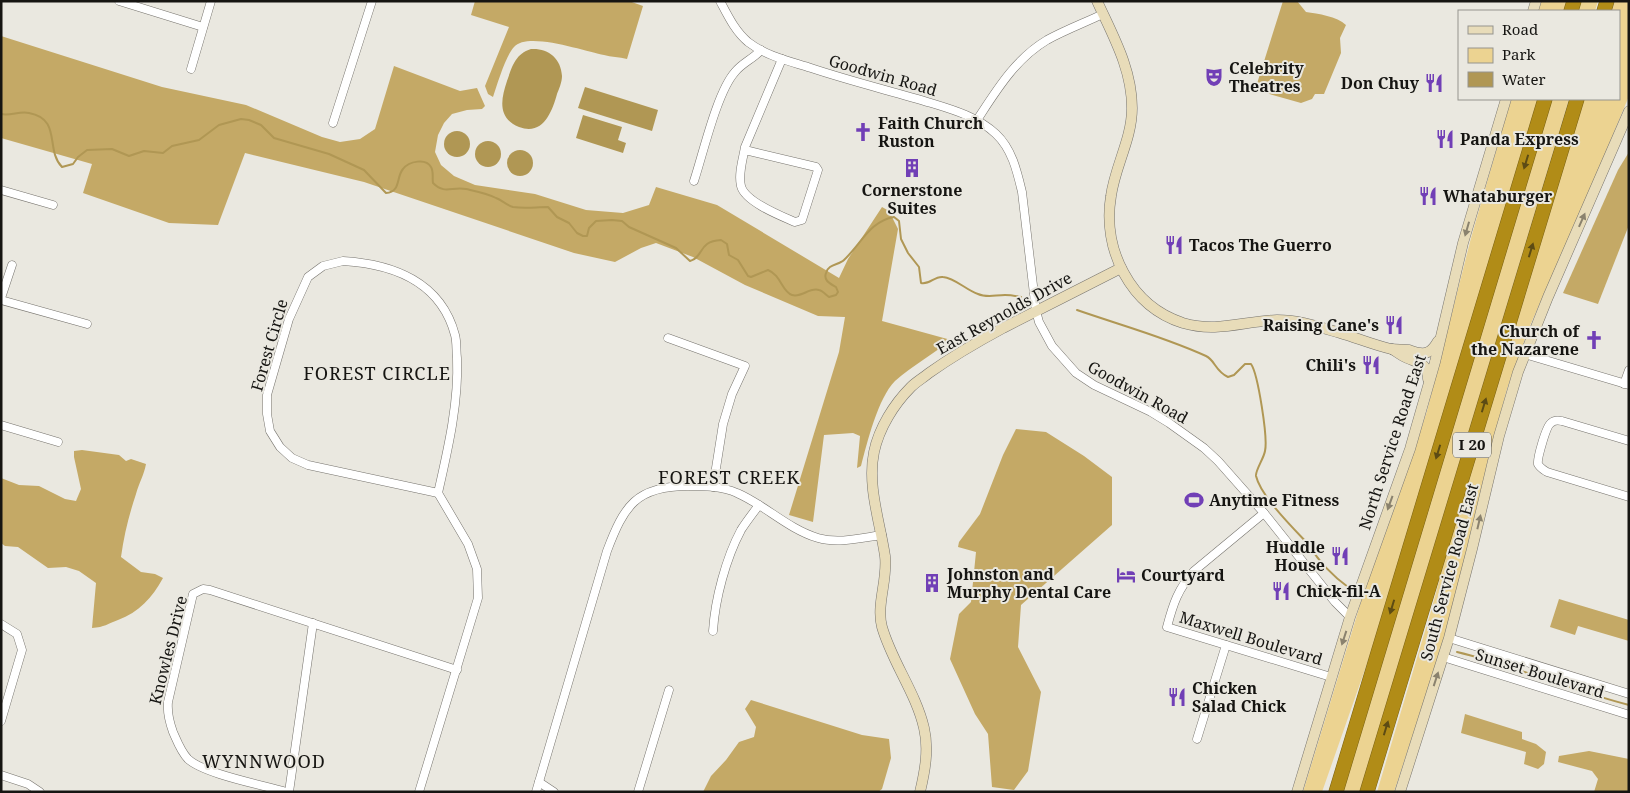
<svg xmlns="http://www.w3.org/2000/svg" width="1630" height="793" viewBox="0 0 1630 793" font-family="'Noto Serif',serif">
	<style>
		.green { fill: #ecd391 }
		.forest { fill: #c4a966 }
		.water { fill: #b09754 }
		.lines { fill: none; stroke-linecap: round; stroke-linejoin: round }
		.stream { stroke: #b09754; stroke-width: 2 }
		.street-casing { stroke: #76736d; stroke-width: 9 }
		.secondary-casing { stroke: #76736d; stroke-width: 11 }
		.highway-casing { stroke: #7b6215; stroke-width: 15 }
		.street { stroke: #fff; stroke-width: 8 }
		.secondary { stroke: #e8dcb9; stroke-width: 10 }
		.highway { stroke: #b18c17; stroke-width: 14 }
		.oneway { fill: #5c4b14 }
		.oneway2 { fill: #8a826e }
		.labels { text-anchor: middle; stroke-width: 4; stroke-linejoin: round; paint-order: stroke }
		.shield { fill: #eae8e0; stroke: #565450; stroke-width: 1 }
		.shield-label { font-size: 15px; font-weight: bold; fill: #161512 }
		.poi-label { font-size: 16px; font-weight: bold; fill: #161512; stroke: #eae8e0; text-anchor: start }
		.street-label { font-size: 16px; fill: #161512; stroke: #eae8e0 }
		.neighbourhood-label { font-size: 18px; letter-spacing: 1px; fill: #161512; stroke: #eae8e0 }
	</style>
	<rect width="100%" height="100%" fill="#eae8e0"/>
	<g class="green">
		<path d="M1541 1H1567L1564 11H1538Z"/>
		<path d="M1580 1H1598L1595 11H1577Z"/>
		<path d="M1615 1H1629V96L1595 178 1529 328 1507 389 1488 461 1451 614 1433 673 1394 792H1377L1431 611 1458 510 1581 99H1619V11H1612Z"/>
		<path d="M1511 99H1538L1370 655 1322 792H1303L1364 592 1397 501 1427 411 1471 238Z"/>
		<path d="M1551 99H1569L1360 792H1342Z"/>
	</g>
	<g class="forest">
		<path d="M475 1H629L643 6 627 59C619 57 611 57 604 55 586 52 528 31 514 47 506 55 497 85 493 97L488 94 485 86 509 27 471 15Z"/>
		<path d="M1283 1H1297L1306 12C1318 14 1337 16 1346 25L1340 38 1341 53 1324 94H1315L1312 99 1301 103 1255 90Z"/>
		<path d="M1 36 162 87 246 105 322 137 340 142 360 139 375 129 394 66 460 91 477 88 485 106 482 109 467 110 452 114 444 123 438 135 435 152 441 165 454 176 475 185 535 194 586 210 623 213 649 205 656 187 717 205 839 278 848 259 882 207 889 211 898 229 882 321 951 340C933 354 912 366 895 381 878 398 867 443 861 466L857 468 860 436 853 433 824 435 813 522 789 515 839 352 845 317 818 316 745 285 693 257 656 243 641 248 615 262 574 253 364 182 245 153 218 225 169 223 83 193 92 164 1 138Z"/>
		<path d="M1629 152V225L1598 304 1563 293 1618 170Z"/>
		<path d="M1016 429 1046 432 1084 456 1112 477V525L1021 605 1018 647 1041 692 1028 771 1014 790 992 787 988 734 975 714 950 659 959 614 971 602 976 552 958 547 959 542 980 514 1003 455Z"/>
		<path d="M82 450 119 455 126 461 131 459 146 464C144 475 139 483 136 494 129 515 124 535 121 557L141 572 155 574 163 578C152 598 139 612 118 620 107 624 105 627 92 628L96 583 79 571 66 567 48 568 18 547 5 546 1 543V478L19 485 39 486 65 499 76 501 81 489 74 457V451Z"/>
		<path d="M1559 599 1629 620V641L1578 626 1575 635 1550 627Z"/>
		<path d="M751 700 862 735 889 739 891 758 882 789 878 792H703L711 776 726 760 739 742 754 737 756 727 745 709Z"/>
		<path d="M1465 714 1522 732V739L1536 744 1546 752 1544 764 1538 769 1524 764 1526 752 1461 733Z"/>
		<path d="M1589 751 1629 759V792H1594L1598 779 1592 771 1558 762 1559 756Z"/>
	</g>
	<g class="water">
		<path d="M531 49C548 48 561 58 562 76 562 82 559 89 557 94 552 112 543 136 519 127 497 118 501 99 507 81 512 67 515 54 531 49Z"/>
		<path d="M585 87 658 110 652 131 578 108Z"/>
		<path d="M583 115 622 127 618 140 626 143 623 153 576 138Z"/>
		<circle cx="457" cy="144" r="13"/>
		<circle cx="488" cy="154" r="13"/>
		<circle cx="520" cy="163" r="13"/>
	</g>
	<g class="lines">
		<g class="stream">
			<path d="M1 114C11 116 19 111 29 113 62 119 45 150 62 167L73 164 78 157 87 150 112 149 129 156 144 151 163 153 172 146 199 140 219 125 241 119 249 120 261 125 274 138 329 154 364 170 386 193C401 192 396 177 403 169 409 161 426 158 431 167 434 172 432 178 433 183 445 195 452 186 466 189 475 191 487 193 496 198 502 200 506 205 513 207 525 209 536 207 548 207L557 217 569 223 577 233 583 236H587L589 228 596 221 612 220 622 221 629 227 676 248 690 261C704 257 698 241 721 240L727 244 729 255 738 260 748 276 751 277 768 270C781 275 782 292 792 295 802 298 809 287 819 290 823 291 826 295 829 297L836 295 838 292 836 287C831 284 823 281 826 273 828 264 839 265 844 260 861 244 870 221 894 217L899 221 901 239 908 253 919 267 921 283C930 285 934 276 943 277 955 278 966 290 978 294 987 298 995 295 1005 295 1010 295 1016 296 1021 297"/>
			<path d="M1077 310C1120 325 1165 337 1206 356 1215 360 1215 371 1228 377L1234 375 1245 364H1251C1258 374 1268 438 1265 451 1264 458 1255 471 1256 476 1261 497 1295 530 1310 546 1318 561 1334 577 1348 587"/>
			<path d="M1457 652C1516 666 1570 690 1629 705"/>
		</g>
		<g class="street-casing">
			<g id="street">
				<path d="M119 1 203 27"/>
				<path d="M720 1C728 16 735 31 748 42 766 56 789 61 811 68 850 81 891 91 931 103 954 110 978 117 996 134 1012 149 1017 171 1022 192L1036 311 1039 322 1052 346 1076 373 1094 385 1151 412 1169 423 1204 448 1218 461 1264 513 1335 602 1350 617"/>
				<path d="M191 69 211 1"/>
				<path d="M977 120C996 91 1015 59 1047 40 1065 30 1084 23 1103 14"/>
				<path d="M333 123 372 1"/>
				<path d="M745 150 816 167 818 170 802 220 795 222C781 216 745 202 741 186 738 174 743 159 745 147L782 59"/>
				<path d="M694 181C703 154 717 92 735 72 742 63 753 59 761 50"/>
				<path d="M1 190 53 205"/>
				<path d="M343 261C393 264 441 282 455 335 457 342 456 350 457 358 459 402 448 449 438 493L308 465 292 458 280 447 270 431 267 414V395L289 319 308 277 323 266Z"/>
				<path d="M1 298 12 265"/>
				<path d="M1 300 87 324"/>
				<path d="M668 338 745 366 732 394 723 424 713 487"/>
				<path d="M1525 354 1629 385"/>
				<path d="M1624 384 1629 370"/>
				<path d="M1 425 58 442"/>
				<path d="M1629 441 1562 421C1558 420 1554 420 1551 423 1546 426 1537 459 1538 464 1540 468 1544 470 1547 472L1629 497"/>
				<path d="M1264 513 1194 571C1178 589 1173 604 1167 627L1331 677"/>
				<path d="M1 624 17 634 22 650 1 721"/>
				<path d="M713 631C715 599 726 558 741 530 746 522 753 513 759 505"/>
				<path d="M1449 638 1629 694"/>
				<path d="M1443 657 1629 715"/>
				<path d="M1197 739 1226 645"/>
				<path d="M1 775 28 784 40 792"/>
				<path d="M539 782 554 792"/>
				<path d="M286 792C263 785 204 774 188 759 181 752 177 741 173 732 169 721 167 713 168 702L193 594 203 589 210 590 457 670"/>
				<path d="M289 792 313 623"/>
				<path d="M419 792 478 598 477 569 468 544 438 493"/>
				<path d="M536 792 607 551C624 506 636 486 688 486 704 486 722 486 737 493 765 505 788 529 818 538 838 544 861 538 882 535"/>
				<path d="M638 792 669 690"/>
			</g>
		</g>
		<g class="secondary-casing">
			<g id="secondary">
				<path d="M1097 1C1113 36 1132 69 1132 108 1132 139 1115 166 1111 196 1102 249 1130 306 1183 323 1217 333 1244 321 1277 320 1299 320 1319 327 1340 333 1357 338 1374 345 1391 349 1397 350 1403 349 1409 350 1415 352 1422 355 1428 352 1433 350 1435 346 1438 341"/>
				<path d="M1533 11 1536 1"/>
				<path d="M1392 349C1397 352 1402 356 1407 358 1419 363 1428 363 1428 379"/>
				<path d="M920 792C925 771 929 749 924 728 916 693 892 662 882 627 876 605 888 579 885 556 880 522 867 486 874 452 879 428 894 404 911 387 916 382 923 378 929 373 953 356 977 342 1003 328 1042 308 1082 288 1121 268"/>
				<path d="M1297 792 1350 617 1410 449 1435 362 1463 243 1506 99"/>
				<path d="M1400 792 1449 638 1472 549 1499 436 1518 372 1548 297 1629 111"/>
			</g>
		</g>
		<g class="highway-casing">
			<g id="highway">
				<path d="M1571 11 1574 1"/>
				<path d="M1604 11 1607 1"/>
				<path d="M1336 792 1545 99"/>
				<path d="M1367 792 1577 99"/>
			</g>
		</g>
		<use href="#street" class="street"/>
		<use href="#secondary" class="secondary"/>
		<use href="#highway" class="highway"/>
	</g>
	<defs><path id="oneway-solid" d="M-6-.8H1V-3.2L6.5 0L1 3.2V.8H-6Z" transform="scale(1.25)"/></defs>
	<g class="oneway">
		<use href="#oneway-solid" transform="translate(1526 162) rotate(107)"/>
		<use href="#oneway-solid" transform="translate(1531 250) rotate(-73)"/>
		<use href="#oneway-solid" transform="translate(1484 405) rotate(-73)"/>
		<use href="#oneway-solid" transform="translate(1438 452) rotate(107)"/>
		<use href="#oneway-solid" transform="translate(1392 607) rotate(107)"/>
		<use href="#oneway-solid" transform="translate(1386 728) rotate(-73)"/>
	</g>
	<g class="oneway2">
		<use href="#oneway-solid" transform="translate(1582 220) rotate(-66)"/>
		<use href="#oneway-solid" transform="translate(1467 229) rotate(106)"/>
		<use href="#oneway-solid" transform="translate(1390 503) rotate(110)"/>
		<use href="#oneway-solid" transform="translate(1479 522) rotate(-77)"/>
		<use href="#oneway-solid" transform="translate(1344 638) rotate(108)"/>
		<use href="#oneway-solid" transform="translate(1436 679) rotate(-72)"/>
	</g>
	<defs>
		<g id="theatre-bare" transform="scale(1.5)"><path d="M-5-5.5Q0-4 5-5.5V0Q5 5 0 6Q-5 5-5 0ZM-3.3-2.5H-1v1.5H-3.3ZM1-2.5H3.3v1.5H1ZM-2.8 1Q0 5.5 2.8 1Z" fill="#713fb6" stroke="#eae8e0" stroke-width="2.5" paint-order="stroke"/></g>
		<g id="restaurant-bare" transform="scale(1.5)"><path d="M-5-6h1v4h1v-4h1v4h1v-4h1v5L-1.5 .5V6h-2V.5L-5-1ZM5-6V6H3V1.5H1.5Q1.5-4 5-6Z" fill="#713fb6" stroke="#eae8e0" stroke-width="2.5" paint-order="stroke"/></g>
		<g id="church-bare" transform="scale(1.5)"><path d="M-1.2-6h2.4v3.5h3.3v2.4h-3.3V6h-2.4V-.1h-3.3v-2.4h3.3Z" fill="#713fb6" stroke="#eae8e0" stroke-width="2.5" paint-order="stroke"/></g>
		<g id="building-bare" transform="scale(1.5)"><path d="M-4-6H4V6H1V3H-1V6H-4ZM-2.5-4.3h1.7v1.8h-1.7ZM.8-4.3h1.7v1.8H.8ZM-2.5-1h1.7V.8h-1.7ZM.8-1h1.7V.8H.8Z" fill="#713fb6" stroke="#eae8e0" stroke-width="2.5" paint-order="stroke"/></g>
		<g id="stadium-bare" transform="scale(1.5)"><path d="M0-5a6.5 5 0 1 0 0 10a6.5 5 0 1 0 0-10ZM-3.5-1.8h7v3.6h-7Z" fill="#713fb6" stroke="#eae8e0" stroke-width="2.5" paint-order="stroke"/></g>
		<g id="hotel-bare" transform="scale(1.5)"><path d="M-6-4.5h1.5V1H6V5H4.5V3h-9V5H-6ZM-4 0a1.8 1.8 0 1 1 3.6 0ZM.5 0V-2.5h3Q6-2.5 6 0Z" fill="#713fb6" stroke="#eae8e0" stroke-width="2.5" paint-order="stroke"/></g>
	</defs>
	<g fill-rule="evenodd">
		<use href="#theatre-bare" x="1214" y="77"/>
		<use href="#restaurant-bare" x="1434" y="83"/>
		<use href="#church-bare" x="863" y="132"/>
		<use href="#restaurant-bare" x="1445" y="139"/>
		<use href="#building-bare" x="912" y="168"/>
		<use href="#restaurant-bare" x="1428" y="196"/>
		<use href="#restaurant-bare" x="1174" y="245"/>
		<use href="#restaurant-bare" x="1394" y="325"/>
		<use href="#church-bare" x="1594" y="340"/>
		<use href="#restaurant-bare" x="1371" y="365"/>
		<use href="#stadium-bare" x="1194" y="500"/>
		<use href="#restaurant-bare" x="1340" y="556"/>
		<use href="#hotel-bare" x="1126" y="575"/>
		<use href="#building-bare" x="932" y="583"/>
		<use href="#restaurant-bare" x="1281" y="591"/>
		<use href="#restaurant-bare" x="1177" y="697"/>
	</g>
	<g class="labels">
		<rect class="shield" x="1453" y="432.5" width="38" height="25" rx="4"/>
		<g class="shield-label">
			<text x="1472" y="450">I 20</text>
		</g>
		<g class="poi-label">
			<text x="1229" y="74">Celebrity<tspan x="1229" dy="18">Theatres</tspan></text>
			<text x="1419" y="89" text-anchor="end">Don Chuy</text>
			<text x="878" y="129">Faith Church<tspan x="878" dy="18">Ruston</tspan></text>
			<text x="1460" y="145">Panda Express</text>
			<text x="912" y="196" text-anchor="middle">Cornerstone<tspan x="912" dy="18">Suites</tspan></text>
			<text x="1443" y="202">Whataburger</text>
			<text x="1189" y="251">Tacos The Guerro</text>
			<text x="1379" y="331" text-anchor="end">Raising Cane's</text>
			<text x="1579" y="337" text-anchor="end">Church of<tspan x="1579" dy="18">the Nazarene</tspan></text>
			<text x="1356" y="371" text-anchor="end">Chili's</text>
			<text x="1209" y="506">Anytime Fitness</text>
			<text x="1325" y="553" text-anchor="end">Huddle<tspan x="1325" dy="18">House</tspan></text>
			<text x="947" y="580">Johnston and<tspan x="947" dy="18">Murphy Dental Care</tspan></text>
			<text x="1141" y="581">Courtyard</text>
			<text x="1296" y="597">Chick-fil-A</text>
			<text x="1192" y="694">Chicken<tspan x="1192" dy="18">Salad Chick</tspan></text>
		</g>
		<g class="street-label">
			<text transform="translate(883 75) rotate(16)" y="6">Goodwin Road</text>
			<text transform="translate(1004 313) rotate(-29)" y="6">East Reynolds Drive</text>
			<text transform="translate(269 345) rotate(-74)" y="6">Forest Circle</text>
			<text transform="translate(1138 392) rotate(29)" y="6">Goodwin Road</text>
			<text transform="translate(1392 442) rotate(-72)" y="6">North Service Road East</text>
			<text transform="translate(1449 572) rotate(-75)" y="6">South Service Road East</text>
			<text transform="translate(1251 638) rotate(17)" y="6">Maxwell Boulevard</text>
			<text transform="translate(168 650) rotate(-76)" y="6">Knowles Drive</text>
			<text transform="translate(1540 673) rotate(17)" y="6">Sunset Boulevard</text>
		</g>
		<g class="neighbourhood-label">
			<text x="377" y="380">FOREST CIRCLE</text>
			<text x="729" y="484">FOREST CREEK</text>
			<text x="264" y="768">WYNNWOOD</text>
		</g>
	</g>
	<rect width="1630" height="793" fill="none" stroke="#161512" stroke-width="5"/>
	<rect x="1458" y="10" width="162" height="90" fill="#eae8e0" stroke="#95948e"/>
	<rect x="1468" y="26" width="25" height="8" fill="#e8dcb9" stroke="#95948e"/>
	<text x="1502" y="35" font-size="15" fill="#161512">Road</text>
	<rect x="1468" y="48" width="25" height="15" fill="#ecd391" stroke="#95948e"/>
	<text x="1502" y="60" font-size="15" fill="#161512">Park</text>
	<rect x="1468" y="72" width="25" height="15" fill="#b09754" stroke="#95948e"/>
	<text x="1502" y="85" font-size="15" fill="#161512">Water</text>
</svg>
